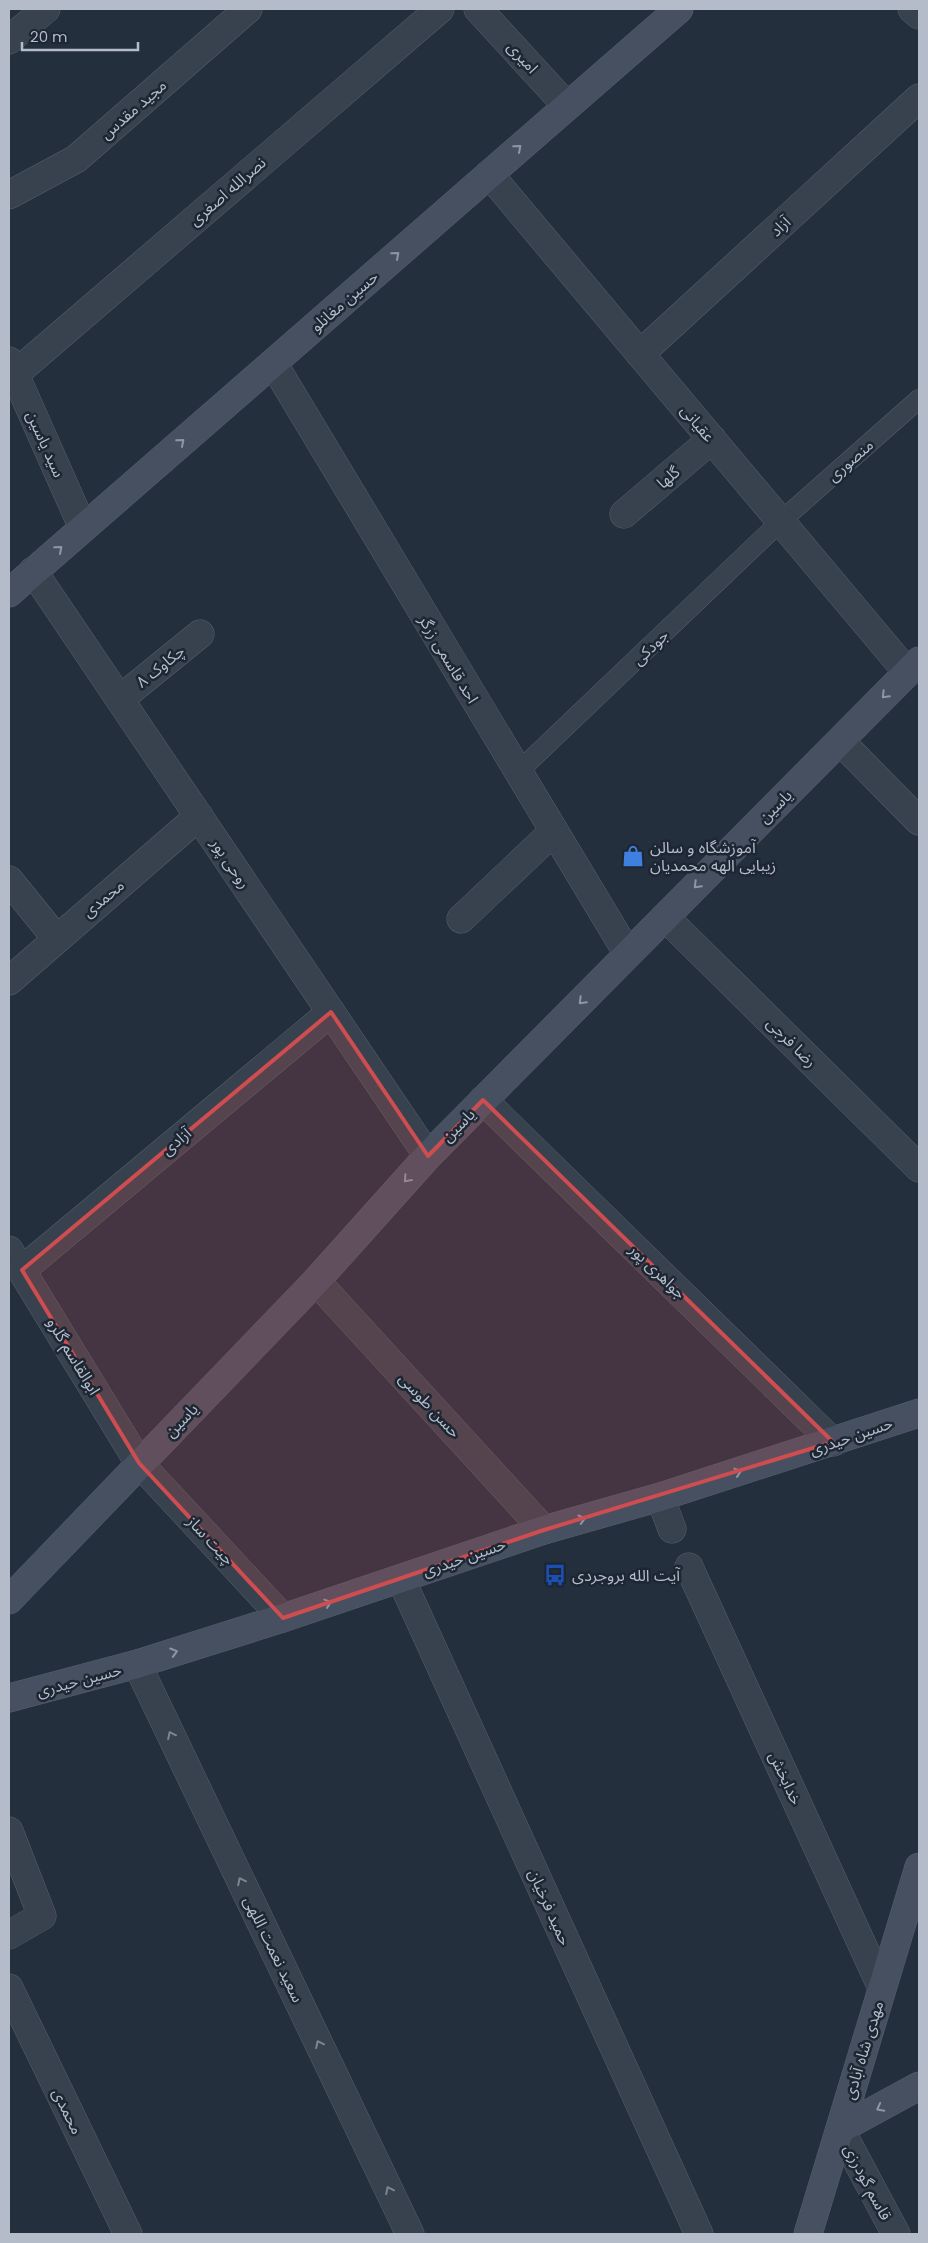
<svg xmlns="http://www.w3.org/2000/svg" width="928" height="2243" viewBox="0 0 928 2243" font-family="Poppins,'Noto Sans Arabic',sans-serif">
	<style>
		.lines { fill: none; stroke-linecap: round; stroke-linejoin: round }
		.lane-casing { stroke: #565f6c; stroke-width: 20 }
		.street-casing { stroke: #565f6c; stroke-width: 29 }
		.secondary-casing { stroke: #565f6c; stroke-width: 29 }
		.lane { stroke: #38414e; stroke-width: 19 }
		.street { stroke: #38414e; stroke-width: 28 }
		.secondary { stroke: #465061; stroke-width: 28 }
		.oneway { stroke: #8e96a5 }
		.oneway2 { stroke: #7c8592 }
		.marked { fill: #ce4d50; fill-opacity: 0.2; stroke: #ce4d50; stroke-width: 4; stroke-linejoin: round }
		.labels { text-anchor: middle; stroke-width: 5; stroke-linejoin: round; paint-order: stroke }
		.street-label { font-size: 16px; fill: #b4bcc9; stroke: #1d2633 }
		.poi-label { font-size: 16px; fill: #b4bcc9; stroke: #1d2633; text-anchor: start }
	</style>
	<rect width="100%" height="100%" fill="#242f3e"/>
	<g class="lines">
		<g class="lane-casing">
			<path id="lane" d="M518 772 781 521 919 399"/>
		</g>
		<g class="street-casing">
			<g id="street">
				<path d="M478 9 567 106"/>
				<path d="M912 9 919 15"/>
				<path d="M9 40 46 9"/>
				<path d="M489 174 908 673"/>
				<path d="M9 195 76 159 248 9"/>
				<path d="M640 354 919 98"/>
				<path d="M9 361 83 528"/>
				<path d="M273 363 628 954"/>
				<path d="M15 374 440 9"/>
				<path d="M624 514 712 439"/>
				<path d="M33 571 428 1156"/>
				<path d="M120 699 200 634"/>
				<path d="M840 741 919 821"/>
				<path d="M9 880 56 938"/>
				<path d="M665 917 919 1168"/>
				<path d="M461 919 554 831"/>
				<path d="M9 981 199 816"/>
				<path d="M483 1100 833 1442"/>
				<path d="M9 1250 139 1463 283 1618"/>
				<path d="M22 1270 331 1012"/>
				<path d="M316 1281 544 1530"/>
				<path d="M660 1497 672 1529"/>
				<path d="M689 1567 882 1988"/>
				<path d="M401 1579 699 2234"/>
				<path d="M137 1664 410 2234"/>
				<path d="M9 1831 42 1916 9 1935"/>
				<path d="M9 1988 128 2234"/>
				<path d="M840 2129 896 2234"/>
			</g>
		</g>
		<g class="secondary-casing">
			<g id="secondary">
				<path d="M9 593 679 9"/>
				<path d="M9 1600 316 1281 428 1156 919 661"/>
				<path d="M9 1698 137 1664 283 1618 544 1530 660 1497 919 1413"/>
				<path d="M840 2129 919 2086"/>
				<path d="M808 2234 919 1867"/>
			</g>
		</g>
		<use href="#lane" class="lane"/>
		<use href="#street" class="street"/>
		<use href="#secondary" class="secondary"/>
	</g>
	<defs><path id="oneway-chevron" d="M-2-3.5L2.5 0L-2 3.5" fill="none" stroke-width="1.6" stroke-linecap="round" stroke-linejoin="round" transform="scale(1.25)"/></defs>
	<g class="oneway">
		<use href="#oneway-chevron" transform="translate(518 148) rotate(-41)"/>
		<use href="#oneway-chevron" transform="translate(396 255) rotate(-41)"/>
		<use href="#oneway-chevron" transform="translate(181 442) rotate(-41)"/>
		<use href="#oneway-chevron" transform="translate(59 549) rotate(-41)"/>
		<use href="#oneway-chevron" transform="translate(885 695) rotate(135)"/>
		<use href="#oneway-chevron" transform="translate(697 885) rotate(135)"/>
		<use href="#oneway-chevron" transform="translate(582 1001) rotate(135)"/>
		<use href="#oneway-chevron" transform="translate(407 1179) rotate(132)"/>
		<use href="#oneway-chevron" transform="translate(738 1472) rotate(-18)"/>
		<use href="#oneway-chevron" transform="translate(582 1519) rotate(-16)"/>
		<use href="#oneway-chevron" transform="translate(328 1603) rotate(-18)"/>
		<use href="#oneway-chevron" transform="translate(174 1652) rotate(-17)"/>
		<use href="#oneway-chevron" transform="translate(880 2108) rotate(152)"/>
	</g>
	<g class="oneway2">
		<use href="#oneway-chevron" transform="translate(171 1735) rotate(-116)"/>
		<use href="#oneway-chevron" transform="translate(241 1881) rotate(-116)"/>
		<use href="#oneway-chevron" transform="translate(319 2044) rotate(-116)"/>
		<use href="#oneway-chevron" transform="translate(389 2190) rotate(-116)"/>
	</g>
	<path class="marked" d="M331 1012 428 1156 483 1100 833 1442 544 1530 283 1618 139 1463 22 1270Z"/>
	<defs>
		<g id="shop-bare" transform="scale(1.725)"><path d="M-5-2.5h2.3a2.7 3.5 0 0 1 5.4 0H5L5.5 6h-11ZM-1.5-2.5h3a1.5 2.3 0 0 0-3 0Z" fill="#3f7fe0" stroke="#1d2633" stroke-width="2.5" paint-order="stroke"/></g>
		<g id="bus-bare" transform="scale(1.725)"><path d="M-5-6H5V4H4V6H2V4H-2V6H-4V4H-5ZM-3.5-4V0h7V-4ZM-3.5 1.2v1.5H-2V1.2ZM2 1.2v1.5H3.5V1.2Z" fill="#1a4fb4" stroke="#1d2633" stroke-width="2.5" paint-order="stroke"/></g>
	</defs>
	<g fill-rule="evenodd">
		<use href="#shop-bare" x="633" y="856"/>
		<use href="#bus-bare" x="555" y="1575"/>
	</g>
	<g class="labels">
		<g class="street-label">
			<text transform="translate(523 57) rotate(48)" y="6">امیری</text>
			<text transform="translate(133 109) rotate(-41)" y="6">مجید مقدس</text>
			<text transform="translate(227 191) rotate(-41)" y="6">نصرالله اصغری</text>
			<text transform="translate(780 226) rotate(-43)" y="6">آزاد</text>
			<text transform="translate(344 301) rotate(-41)" y="6">حسین مغانلو</text>
			<text transform="translate(698 423) rotate(50)" y="6">عقیانی</text>
			<text transform="translate(46 444) rotate(66)" y="6">سید یاسین</text>
			<text transform="translate(850 460) rotate(-41)" y="6">منصوری</text>
			<text transform="translate(668 477) rotate(-41)" y="6">گلها</text>
			<text transform="translate(650 647) rotate(-44)" y="6">جودکی</text>
			<text transform="translate(449 659) rotate(59)" y="6">احد قاسمی زرگر</text>
			<text transform="translate(160 666) rotate(-39)" y="6">چکاوک ۸</text>
			<text transform="translate(775 806) rotate(-45)" y="6">یاسین</text>
			<text transform="translate(231 863) rotate(56)" y="6">روحی پور</text>
			<text transform="translate(103 898) rotate(-40)" y="6">محمدی</text>
			<text transform="translate(792 1042) rotate(45)" y="6">رضا فرجی</text>
			<text transform="translate(458 1125) rotate(-45)" y="6">یاسین</text>
			<text transform="translate(176 1141) rotate(-40)" y="6">آزادی</text>
			<text transform="translate(658 1271) rotate(44)" y="6">جواهری پور</text>
			<text transform="translate(74 1356) rotate(59)" y="6">ابوالقاسم گلرو</text>
			<text transform="translate(430 1405) rotate(47)" y="6">حسن طوسی</text>
			<text transform="translate(181 1420) rotate(-46)" y="6">یاسین</text>
			<text transform="translate(851 1436) rotate(-19)" y="6">حسین حیدری</text>
			<text transform="translate(211 1540) rotate(47)" y="6">چیت ساز</text>
			<text transform="translate(464 1557) rotate(-19)" y="6">حسین حیدری</text>
			<text transform="translate(79 1680) rotate(-15)" y="6">حسین حیدری</text>
			<text transform="translate(786 1778) rotate(65)" y="6">خدابخش</text>
			<text transform="translate(550 1907) rotate(66)" y="6">حمید فرخیان</text>
			<text transform="translate(274 1949) rotate(64)" y="6">سعید نعمت اللهی</text>
			<text transform="translate(863 2050) rotate(-73)" y="6">مهدی شاه آبادی</text>
			<text transform="translate(68 2111) rotate(64)" y="6">محمدی</text>
			<text transform="translate(868 2182) rotate(62)" y="6">قاسم گودرزی</text>
		</g>
		<g class="poi-label">
			<text x="650" y="853">آموزشگاه و سالن<tspan x="650" dy="18">زیبایی الهه محمدیان</tspan></text>
			<text x="572" y="1581">آیت الله بروجردی</text>
		</g>
	</g>
	<rect width="928" height="2243" fill="none" stroke="#b4bcc9" stroke-width="20"/>
	<path d="M22 42v8h116v-8" fill="none" stroke="#b4bcc9" stroke-width="2.5"/>
	<text x="30" y="42" font-size="15" fill="#b4bcc9" stroke="#1d2633" stroke-width="4" paint-order="stroke">20 m</text>
</svg>
